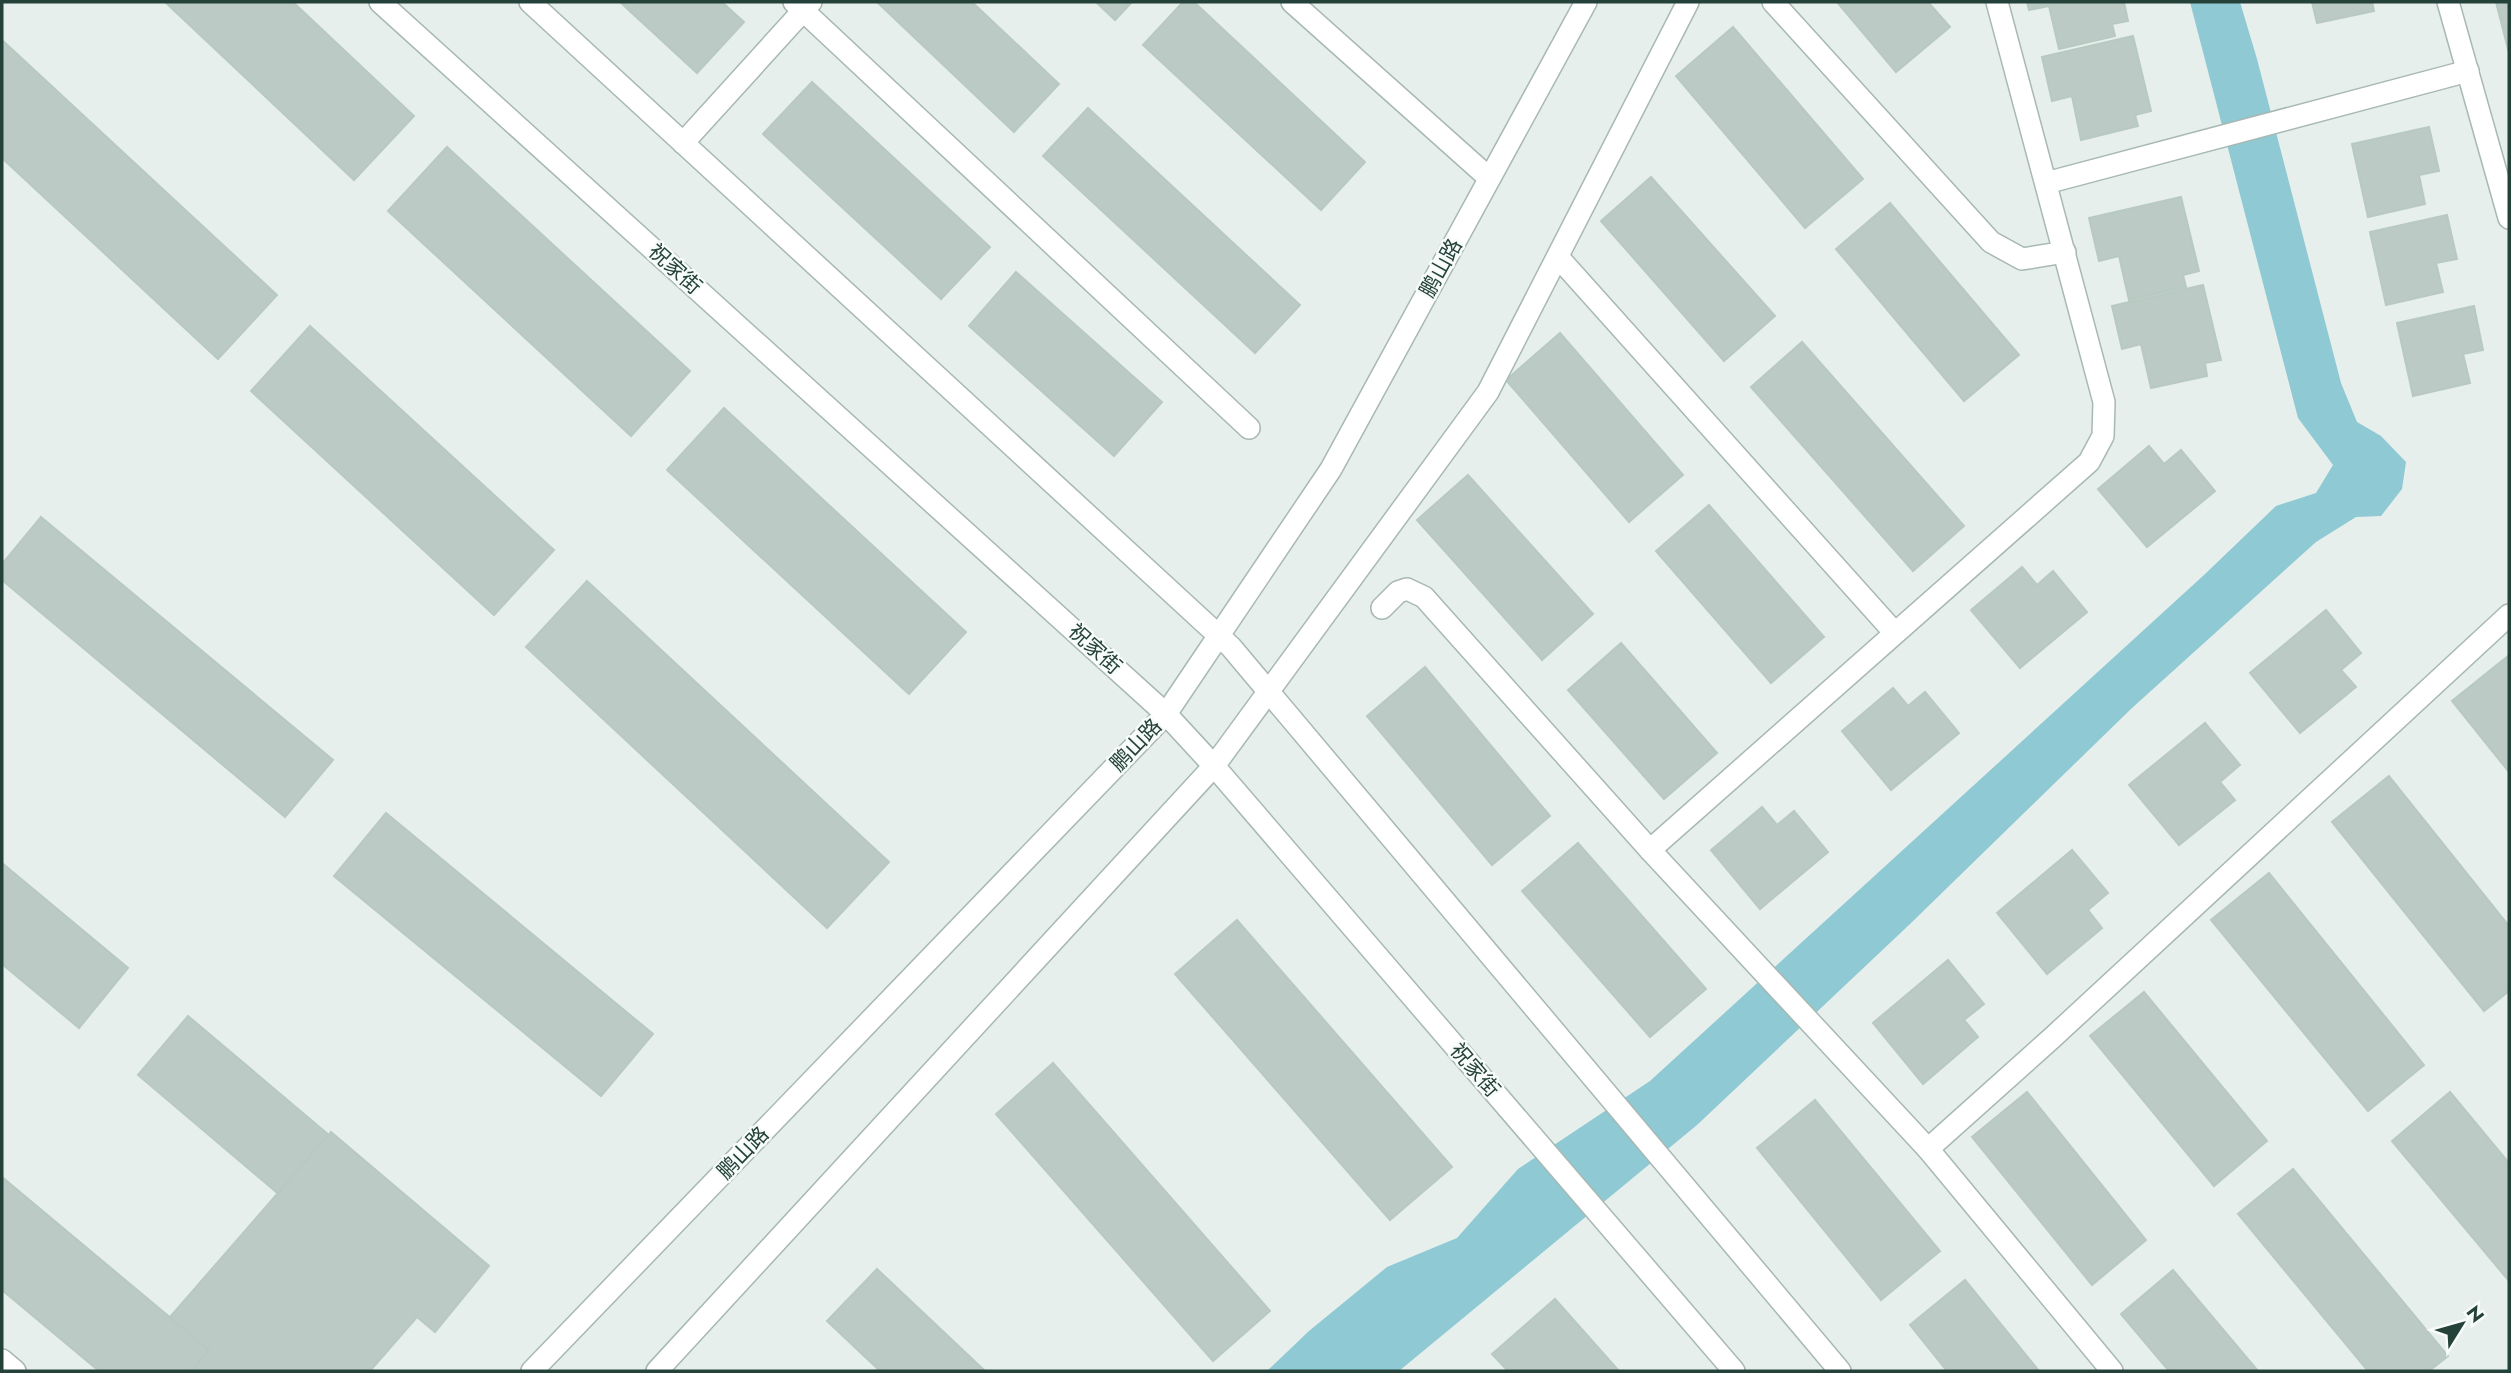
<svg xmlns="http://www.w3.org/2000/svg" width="2511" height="1373" viewBox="0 0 2511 1373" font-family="Jost,'Noto Sans SC',sans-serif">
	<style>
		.water { fill: #8ec9d4 }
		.building { fill: #bbcac4; stroke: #b8c9c2; stroke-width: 2 }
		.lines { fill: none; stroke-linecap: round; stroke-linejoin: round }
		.minor-casing { stroke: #a8b8b2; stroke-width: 24 }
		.minor { stroke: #fff; stroke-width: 21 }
		.labels { text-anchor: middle; stroke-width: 5; stroke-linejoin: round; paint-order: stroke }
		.street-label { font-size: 21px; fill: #24423a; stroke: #f7fbf9 }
	</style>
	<rect width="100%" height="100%" fill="#e6efeb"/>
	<path class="water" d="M2190 2H2240L2257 59 2341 383 2357 422 2381 436 2406 462 2402 489 2381 516 2356 517 2316 542 2132 708 1910 924 1697 1125 1399 1371H1267L1309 1331 1387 1267 1457 1238 1518 1169 1650 1081 2204 575 2276 506 2316 493 2333 465 2298 418Z"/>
	<g class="building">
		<path d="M165 2H293L414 116 354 180Z"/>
		<path d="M620 2H722L744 22 697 73Z"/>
		<path d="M877 2H972L1059 84 1014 132Z"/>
		<path d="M1096 2H1132L1115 20Z"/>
		<path d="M1183 2H1194L1365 162 1321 210 1143 45Z"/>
		<path d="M1837 2H1928L1950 27 1896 72Z"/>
		<path d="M2027 2H2124L2128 21 2112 24 2115 36 2059 49 2049 6 2029 10Z"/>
		<path d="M2312 2H2372L2374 11 2317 23Z"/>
		<path d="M2496 2H2509V53Z"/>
		<path d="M1733 27 1863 179 1805 228 1676 76Z"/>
		<path d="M2133 36 2151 111 2135 115 2138 126 2081 140 2072 96 2052 101 2042 57Z"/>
		<path d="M2 40 277 295 218 359 2 158Z"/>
		<path d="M812 82 990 247 941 299 763 134Z"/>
		<path d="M1088 108 1300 305 1255 353 1043 156Z"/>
		<path d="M2429 127 2439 171 2419 175 2425 204 2368 217 2352 144Z"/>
		<path d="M447 147 690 371 631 436 388 211Z"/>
		<path d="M1651 177 1775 316 1724 361 1601 221Z"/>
		<path d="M2181 197 2199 271 2183 275 2186 287 2129 300 2119 256 2099 261 2089 218Z"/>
		<path d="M1890 203 2019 355 1964 401 1836 249Z"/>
		<path d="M2447 215 2457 259 2436 263 2443 292 2386 305 2370 232Z"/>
		<path d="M1016 272 1162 402 1114 456 969 326Z"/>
		<path d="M2203 285 2221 360 2205 363 2207 376 2151 388 2141 344 2122 349 2112 306Z"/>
		<path d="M2474 306 2483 350 2463 354 2470 383 2413 396 2397 323Z"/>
		<path d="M310 326 554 550 494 615 251 391Z"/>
		<path d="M1560 333 1683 475 1629 522 1506 380Z"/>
		<path d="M1802 342 1964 526 1913 571 1751 387Z"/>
		<path d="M724 408 966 632 909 694 667 470Z"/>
		<path d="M2149 446 2164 464 2181 450 2215 491 2147 547 2098 489Z"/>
		<path d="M1468 475 1593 614 1542 660 1417 520Z"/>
		<path d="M1709 505 1824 637 1771 683 1656 551Z"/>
		<path d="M41 517 333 760 285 817 2 580V564Z"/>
		<path d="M2022 567 2037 585 2053 571 2087 612 2020 668 1971 610Z"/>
		<path d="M587 581 889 862 827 928 526 647Z"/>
		<path d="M2326 610 2361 653 2341 670 2356 687 2300 733 2250 673Z"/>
		<path d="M1621 643 1717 753 1664 799 1568 690Z"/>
		<path d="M2508 656 2509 658V772L2452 701Z"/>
		<path d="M1425 667 1550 816 1492 865 1367 716Z"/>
		<path d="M1893 688 1908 706 1925 692 1959 733 1891 790 1842 731Z"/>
		<path d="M2205 723 2240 765 2220 782 2235 800 2179 845 2129 785Z"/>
		<path d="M2389 776 2509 926V991L2484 1011 2332 822Z"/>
		<path d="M1762 807 1777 825 1794 811 1828 852 1760 909 1711 850Z"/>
		<path d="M386 813 653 1034 601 1096 334 876Z"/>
		<path d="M1578 843 1706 989 1650 1037 1522 891Z"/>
		<path d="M2072 850 2108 893 2088 910 2102 928 2047 974 1997 913Z"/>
		<path d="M2 863 128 968 79 1028 2 964Z"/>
		<path d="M2269 873 2424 1065 2368 1111 2211 920Z"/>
		<path d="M1237 920 1452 1167 1390 1220 1175 974Z"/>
		<path d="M1948 960 1984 1004 1964 1020 1978 1037 1923 1084 1873 1023Z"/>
		<path d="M2144 992 2267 1141 2214 1186 2090 1036Z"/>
		<path d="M188 1016 483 1265 433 1325 138 1075Z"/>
		<path d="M1053 1063 1270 1311 1213 1361 996 1114Z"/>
		<path d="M2027 1092 2146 1240 2092 1285 1972 1137Z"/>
		<path d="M2450 1092 2509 1163V1281L2392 1141Z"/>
		<path d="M1815 1100 1940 1251 1881 1300 1757 1148Z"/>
		<path d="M331 1132 489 1266 435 1332 417 1317 370 1371H123Z"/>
		<path d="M2293 1169 2448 1356 2429 1371H2368L2238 1214Z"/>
		<path d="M2 1177 209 1350 192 1371H99L2 1290Z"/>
		<path d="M877 1269 985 1371H880L827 1321Z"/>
		<path d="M2173 1270 2258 1371H2169L2121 1314Z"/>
		<path d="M1965 1280 2039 1371H1947L1910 1325Z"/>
		<path d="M1555 1299 1619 1371H1508L1492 1354Z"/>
	</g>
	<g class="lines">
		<g class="minor-casing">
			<g id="minor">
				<path d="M380 2 1166 714 1214 766 1734 1371"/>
				<path d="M530 2 1231 647 1840 1371"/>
				<path d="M794 2 1249 428"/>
				<path d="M1292 2 1489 178"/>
				<path d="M1773 2 1991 242 2022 259 2065 252"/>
				<path d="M2448 2 2509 218"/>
				<path d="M683 143 811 2"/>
				<path d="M2046 183 2468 71"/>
				<path d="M1558 257 1894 632"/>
				<path d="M1382 608 1398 592 1407 589 1424 597 1650 850 1928 1149 2112 1371"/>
				<path d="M1650 850 2089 462 2103 436 2104 402 1997 2"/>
				<path d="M1928 1149 2052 1038 2509 615"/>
				<path d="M2 1360 15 1371"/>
				<path d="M532 1371 1166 714 1331 469 1586 2"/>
				<path d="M657 1371 1214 766 1488 392 1688 2"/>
			</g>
		</g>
		<use href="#minor" class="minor"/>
	</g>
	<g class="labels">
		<g class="street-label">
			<text transform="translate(1441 268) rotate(-61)" y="7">鹏山路</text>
			<text transform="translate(675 269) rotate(42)" y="7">祝家街</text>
			<text transform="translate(1095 649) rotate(42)" y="7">祝家街</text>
			<text transform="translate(1136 745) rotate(-46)" y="7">鹏山路</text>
			<text transform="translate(1475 1070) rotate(49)" y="7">祝家街</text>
			<text transform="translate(743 1153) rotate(-46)" y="7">鹏山路</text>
		</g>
	</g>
	<rect width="2511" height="1373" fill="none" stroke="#24423a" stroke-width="7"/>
	<g transform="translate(2462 1324) rotate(53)" stroke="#f7fbf9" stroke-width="5" paint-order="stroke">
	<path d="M0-5L12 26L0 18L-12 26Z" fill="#24423a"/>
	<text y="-10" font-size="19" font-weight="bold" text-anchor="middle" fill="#24423a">N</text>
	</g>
</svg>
